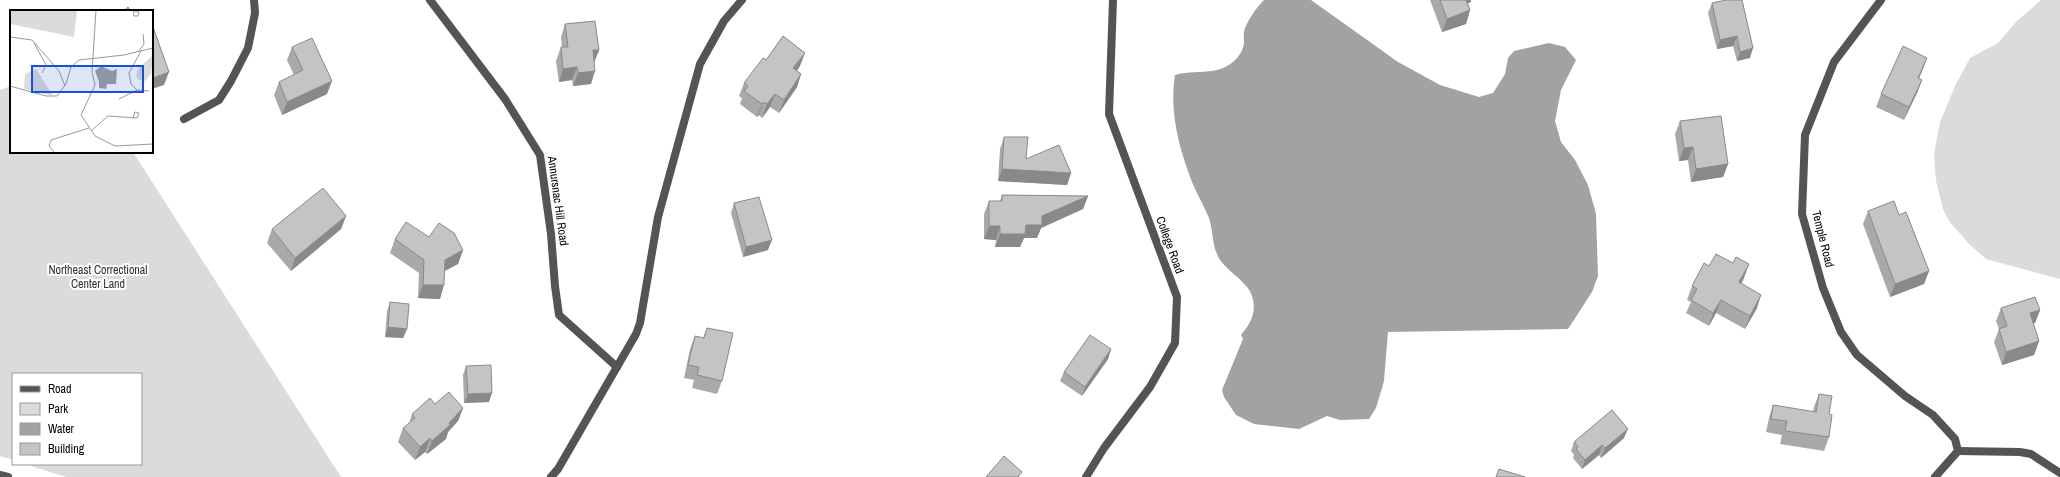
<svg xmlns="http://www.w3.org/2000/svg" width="2060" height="477" viewBox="0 0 2060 477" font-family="'Archivo Narrow',sans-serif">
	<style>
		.green { fill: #dbdbdb }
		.water { fill: #a2a2a2 }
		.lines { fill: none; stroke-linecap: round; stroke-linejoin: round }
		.lane { stroke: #545454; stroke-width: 8 }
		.street { stroke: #545454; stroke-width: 8 }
		.wall { fill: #a9a9a9 }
		.shaded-wall { fill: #898989 }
		.building { fill: #c4c4c4; stroke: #898989 }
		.labels { text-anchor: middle; stroke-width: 4; stroke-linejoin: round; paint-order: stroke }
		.street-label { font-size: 12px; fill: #000; stroke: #fff }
		.park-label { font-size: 12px; fill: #323232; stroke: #fff }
		.inset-road { fill: none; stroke: #999; stroke-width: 1 }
		.view { fill: #1d4ed8; fill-opacity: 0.15; stroke: #1d4ed8; stroke-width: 2 }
		.inset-edge { fill: none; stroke: #000; stroke-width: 2 }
	</style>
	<rect width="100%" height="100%" fill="#fff"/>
	<g class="green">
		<path d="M2041 0H2060V279L1986 259 1969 244 1949 221 1943 209 1936 181 1934 154 1940 122 1955 86 1970 58 1998 43 2016 22Z"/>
		<path d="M11 86V152H133L341 477H66L25 464H141V374H13V460L0 456V90Z"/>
	</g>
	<path class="water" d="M1264 0H1311L1398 62 1440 85 1479 97 1493 93 1505 74 1508 58 1514 51 1549 43 1565 47 1576 60 1561 90 1555 121 1561 142 1575 160 1588 185 1596 214 1598 276 1592 292 1568 329 1388 332 1384 381 1376 408 1369 419 1340 420 1327 416 1299 429 1254 424 1236 415 1224 397 1222 390 1243 339 1241 335C1251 323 1257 312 1252 296 1248 281 1222 269 1217 254 1212 243 1213 230 1209 218 1204 206 1197 194 1192 182 1179 148 1169 112 1175 75 1190 70 1210 74 1223 68 1233 64 1243 54 1244 43 1244 38 1243 33 1245 28 1250 17 1256 8 1264 0Z"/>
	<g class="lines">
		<g class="lane">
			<path d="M184 119 219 100 231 81 248 48 255 13 254 0"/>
			<path d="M1958 451 2020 452 2031 454 2060 473"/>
		</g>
		<g class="street">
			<path d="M430 0 505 99 540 155 551 234 555 286 559 315 617 367"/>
			<path d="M1881 0 1834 62 1805 135 1802 214 1823 288 1841 332 1857 355 1905 396 1933 415 1955 439 1958 451 1935 477"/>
			<path d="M0 475 8 477"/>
			<path d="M551 477 558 469 636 334 640 323 658 217 700 64 724 21 742 0"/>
			<path d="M1086 477 1104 448 1150 387 1175 343 1177 297 1109 114 1113 0"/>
		</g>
	</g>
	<g class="wall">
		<path d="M1430 0H1471V2L1468 3 1470 10 1466 24 1442 32Z"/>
		<path d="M1726 0 1750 58 1737 61 1733 46 1717 49 1708 13 1712 3Z"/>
		<path d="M565 24 599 50 594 62 591 84 573 86 572 80 559 82 556 61 561 47H562L561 37Z"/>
		<path d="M292 47 327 94 282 115 274 95 279 82 294 75 287 60Z"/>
		<path d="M1927 58 1919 79 1922 80 1917 93 1904 120 1876 107 1881 94Z"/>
		<path d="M766 60 800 66 797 71 801 74 797 87 779 113 770 107 762 118 759 115 757 117 740 104 742 98 739 96 744 83Z"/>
		<path d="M1680 121 1728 164 1723 177 1691 182 1688 160 1679 161 1675 134Z"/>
		<path d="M1004 137 1026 159 1071 173 1067 185 998 181 1000 149Z"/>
		<path d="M1002 195 1088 196 1083 209 1041 228 1037 238H1024L1020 247H995L996 240 984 239V214L989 201H1000Z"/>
		<path d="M734 203 768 250 743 257 731 213Z"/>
		<path d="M1868 211 1899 215 1929 271 1924 284 1890 297 1863 224Z"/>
		<path d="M346 216 341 229 291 271 267 243 272 229Z"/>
		<path d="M429 237 463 250 458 264 445 271 440 299 418 298 419 273 390 253 395 239Z"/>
		<path d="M1709 266 1744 278 1741 283 1757 308 1745 329 1716 313 1709 326 1686 313 1691 302 1687 300 1692 286Z"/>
		<path d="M390 302 407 329 403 338 385 337 387 311Z"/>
		<path d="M2001 308 2040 310 2035 323H2033L2039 341 2034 355 2002 365 1994 342 1999 329 1996 321Z"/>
		<path d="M707 328 722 381 717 394 692 388 694 380 684 378 690 349 695 336 703 338Z"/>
		<path d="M1111 349 1108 359 1082 396 1060 381 1064 372Z"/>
		<path d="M466 366 489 402 464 403 463 375Z"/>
		<path d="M1819 394 1829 414V437L1824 451 1780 444 1782 435 1766 432 1769 418 1773 405 1813 412 1814 407Z"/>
		<path d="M435 404 463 408 458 421 448 432 446 439 427 454 425 452 415 460 398 442 403 428 409 424 412 414Z"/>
		<path d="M1624 438 1601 458 1599 455 1582 469 1573 458 1574 455 1571 451 1574 442Z"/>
	</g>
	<g class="shaded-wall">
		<path d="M1461 0H1471V2L1459 7Z"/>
		<path d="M1470 10 1466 24 1442 32 1447 19Z"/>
		<path d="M1737 36 1733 46 1717 49 1720 40Z"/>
		<path d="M1753 48 1750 58 1737 61 1740 52Z"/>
		<path d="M593 50H599L594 63Z"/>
		<path d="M805 53 800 66 789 82 793 68Z"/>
		<path d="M1927 58 1922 71 1913 91 1918 78Z"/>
		<path d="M577 67 572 80 559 82 563 69Z"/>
		<path d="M595 71 591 84 573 86 578 73Z"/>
		<path d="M169 72 164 85 152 89V80L153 78Z"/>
		<path d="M801 74 797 87 779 113 784 100Z"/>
		<path d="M1922 80 1917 93 1904 120 1909 107Z"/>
		<path d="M332 81 327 94 282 115 287 102Z"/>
		<path d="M775 94 770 107 762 118 767 104Z"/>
		<path d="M763 102 759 115 757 117 762 104Z"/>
		<path d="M1693 147 1688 160 1679 161 1684 148Z"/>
		<path d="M1728 164 1723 177 1691 182 1696 169Z"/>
		<path d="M1002 169 1071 173 1067 185 998 181Z"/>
		<path d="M1088 196 1083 209 1041 228 1037 238H1024L1020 247H995L1000 234 1026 225 1042 216Z"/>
		<path d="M346 216 341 229 291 271 295 258Z"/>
		<path d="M989 226H1000L996 240 984 239Z"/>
		<path d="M772 240 768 250 743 257 746 247Z"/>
		<path d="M463 250 458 264 440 273 445 260Z"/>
		<path d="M1749 264 1744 278 1735 296 1739 282Z"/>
		<path d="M1929 271 1924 284 1890 297 1895 284Z"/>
		<path d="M423 285H444L440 299 418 298Z"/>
		<path d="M1761 295 1757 308 1745 329 1750 316Z"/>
		<path d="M1721 300 1716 313 1709 326 1713 313Z"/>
		<path d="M2040 310 2035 323 2025 326 2030 313Z"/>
		<path d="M388 327 407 329 403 338 385 337Z"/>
		<path d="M2039 341 2034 355 2002 365 2006 352Z"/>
		<path d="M1111 349 1108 359 1082 396 1085 387Z"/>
		<path d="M492 393 489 402 464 403 468 394Z"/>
		<path d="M463 408 458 421 448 432 446 439 427 454 432 441Z"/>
		<path d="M1628 429 1624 438 1601 458 1605 448Z"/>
		<path d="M430 438 425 452 415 460 420 447Z"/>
		<path d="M1602 445 1599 455 1582 469 1585 460Z"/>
	</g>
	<g class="building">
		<path d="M1440 0H1466L1470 10 1447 19Z"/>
		<path d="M1726 0H1742L1753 48 1740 52 1737 36 1720 40 1712 3Z"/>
		<path d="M128 7 131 11H124Z"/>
		<path d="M595 21 599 50H593L595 71 578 73 577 67 563 69 561 47H568L565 24Z"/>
		<path d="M153 27 169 72 153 78 152 75V28Z"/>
		<path d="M783 36 805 53 793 68 801 74 784 100 775 94 767 104 763 102 762 104 744 91 748 86 744 83 763 58 766 60Z"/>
		<path d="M312 38 332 81 287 102 279 82 303 70 292 47Z"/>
		<path d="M1903 46 1927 58 1918 78 1922 80 1909 107 1881 94Z"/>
		<path d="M1721 116 1728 164 1696 169 1693 147 1684 148 1680 121Z"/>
		<path d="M1004 137H1028L1026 159 1059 145 1071 173 1002 169Z"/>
		<path d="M323 188 346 216 295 258 272 229Z"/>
		<path d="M1002 195 1088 196 1042 216V225H1026L1025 234H1000V226H989V201H1002Z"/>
		<path d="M759 197 772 240 746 247 734 203Z"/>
		<path d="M1894 201 1899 215 1906 212 1929 271 1895 284 1868 211Z"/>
		<path d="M406 222 429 237 439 223 454 233 463 250 445 260 444 285H423L424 260 395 239Z"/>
		<path d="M1716 254 1733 263 1736 257 1749 264 1739 282 1761 295 1750 316 1721 300 1713 313 1691 300 1697 289 1692 286 1704 263 1709 266Z"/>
		<path d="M2035 297 2040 310 2030 313 2039 341 2006 352 1999 329 2007 326 2001 308Z"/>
		<path d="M390 302 409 304 407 329 388 327Z"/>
		<path d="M707 328 733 333 722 381 697 375 699 367 688 365 695 336 704 338Z"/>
		<path d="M1090 335 1111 349 1085 387 1064 372Z"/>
		<path d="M491 365 492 393 468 394 466 366Z"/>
		<path d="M449 392 463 408 449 423 450 425 432 441 430 438 420 447 403 428 415 418 412 414 430 398 435 404Z"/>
		<path d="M1819 394 1832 396 1829 414 1832 415 1829 437 1785 431 1787 421 1771 419 1773 405 1816 412Z"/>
		<path d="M1612 410 1628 429 1605 448 1602 445 1585 460 1576 449 1578 447 1574 442Z"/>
		<path d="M1004 456 1022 472 1018 477H986Z"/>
		<path d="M1499 469 1525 477H1496Z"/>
	</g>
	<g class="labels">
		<g class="street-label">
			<text transform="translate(558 201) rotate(82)" y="4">Annursnac Hill Road</text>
			<text transform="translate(1823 239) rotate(76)" y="4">Temple Road</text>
			<text transform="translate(1170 245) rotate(70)" y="4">College Road</text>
		</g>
		<g class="park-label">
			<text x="98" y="274">Northeast Correctional<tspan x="98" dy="14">Center Land</tspan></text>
		</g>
	</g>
	<g transform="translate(10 10)">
		<rect width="143" height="143" fill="#fff"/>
		<path d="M0 0H67L64 27 0 14ZM143 45 141 64 135 71 129 70 126 66 128 59ZM26 59 43 86 14 79 15 64Z" fill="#dbdbdb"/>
		<path d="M91 56 102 61 107 59 106 74H97L96 79 89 78V72L85 61Z" fill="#a2a2a2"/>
		<path class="inset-road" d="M86 0 82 62 85 75 71 105 85 126 105 136M123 0 124 6H128L129 2 124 1M0 27 22 30 49 61 55 76M24 33 36 55 32 63M128 42 134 34 133 24M0 76 36 86H47L56 74 61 57 69 50 114 45 143 38M127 80 121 74 119 63 131 41M127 80 139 81M109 89 127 80M81 121 98 106 127 108 129 103 125 102 123 108M105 136 143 134M45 143 39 136 41 130 79 118"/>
		<path class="view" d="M22 56H133V82H22Z"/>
		<rect width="143" height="143" class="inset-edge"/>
	</g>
	<rect x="12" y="373" width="130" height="92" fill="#ffffff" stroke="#999999"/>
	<rect x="20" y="386" width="20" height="6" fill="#545454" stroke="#999999"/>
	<text x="48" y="393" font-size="12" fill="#000000">Road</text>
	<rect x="20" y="403" width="20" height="12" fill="#dbdbdb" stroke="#999999"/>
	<text x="48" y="413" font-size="12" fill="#000000">Park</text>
	<rect x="20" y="423" width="20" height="12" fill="#a2a2a2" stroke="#999999"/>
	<text x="48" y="433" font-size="12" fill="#000000">Water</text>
	<rect x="20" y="443" width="20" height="12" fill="#c4c4c4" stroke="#999999"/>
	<text x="48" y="453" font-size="12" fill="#000000">Building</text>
</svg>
